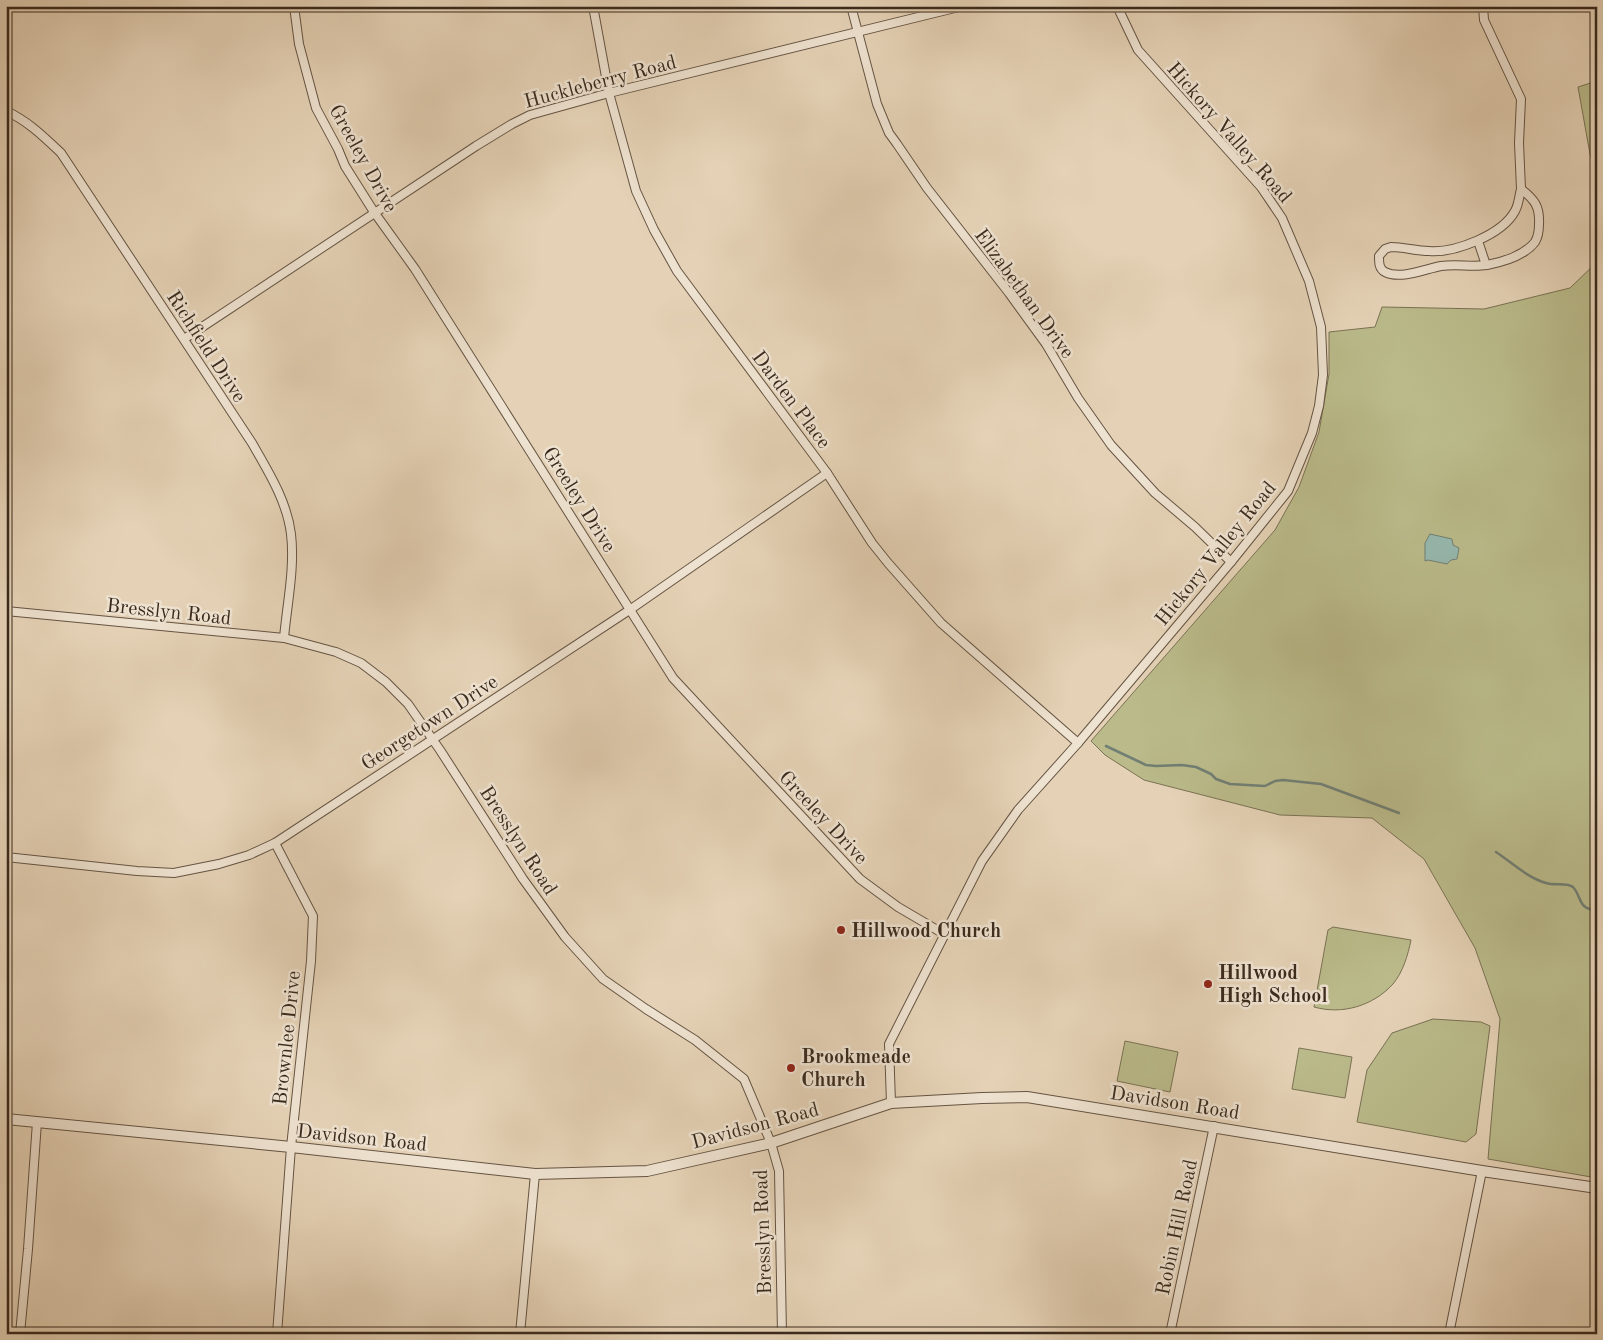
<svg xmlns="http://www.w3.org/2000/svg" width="1603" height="1340" viewBox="0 0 1603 1340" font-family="'Old Standard TT',serif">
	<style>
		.green { fill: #baba8a; stroke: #7a7254 }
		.water { fill: #96b8ae; stroke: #717f74 }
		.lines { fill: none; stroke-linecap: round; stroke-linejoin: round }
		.stream { stroke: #717f74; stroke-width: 2.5 }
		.minor-casing { stroke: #655443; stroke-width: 10 }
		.tertiary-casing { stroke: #655443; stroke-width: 12 }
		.minor { stroke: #eee2d0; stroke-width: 8 }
		.tertiary { stroke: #eee2d0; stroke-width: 10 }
		.poi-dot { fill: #8f2418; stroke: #eee2d0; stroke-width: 2 }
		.labels { text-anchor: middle; stroke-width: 5; stroke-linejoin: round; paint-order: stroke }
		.street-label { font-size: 20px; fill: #3a2a1d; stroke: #eee2d0 }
		.poi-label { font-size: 20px; font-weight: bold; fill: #3a2a1d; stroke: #eee2d0; text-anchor: start }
	</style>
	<rect width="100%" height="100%" fill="#e5d2b6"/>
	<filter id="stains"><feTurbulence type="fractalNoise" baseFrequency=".004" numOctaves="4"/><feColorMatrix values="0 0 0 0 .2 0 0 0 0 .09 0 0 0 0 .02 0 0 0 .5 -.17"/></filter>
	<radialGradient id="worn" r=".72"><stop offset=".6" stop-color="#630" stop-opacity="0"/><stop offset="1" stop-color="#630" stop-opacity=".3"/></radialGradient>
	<g class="green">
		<path d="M1597 81V179L1590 154 1578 87Z"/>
		<path d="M1597 262V1178L1488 1159 1500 1019 1475 948 1424 859 1372 818 1280 815 1144 780 1105 755 1091 741 1275 530 1299 487 1319 432 1329 374V332L1375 327 1382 307 1484 309 1570 288Z"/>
		<path d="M1333 927 1411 940C1408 955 1403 972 1393 984 1373 1006 1342 1015 1314 1007L1328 930Z"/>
		<path d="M1433 1019 1481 1022 1490 1026 1476 1134 1466 1142 1357 1122 1367 1070 1392 1033Z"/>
		<path d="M1125 1041 1178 1052 1170 1092 1117 1081Z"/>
		<path d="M1299 1048 1352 1057 1345 1098 1292 1089Z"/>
	</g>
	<path class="water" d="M1430 534 1452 539 1453 545 1459 548 1457 559 1451 560 1447 564 1428 560 1425 561V543Z"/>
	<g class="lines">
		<g class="stream">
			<path d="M1106 746 1146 765 1156 766 1182 765 1196 767 1211 774 1216 779 1230 784 1265 786 1275 781 1283 780 1321 784 1399 813"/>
			<path d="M1496 852C1511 862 1528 878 1546 883 1554 886 1567 882 1573 887 1582 897 1578 910 1597 910"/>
		</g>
		<g class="minor-casing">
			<g id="minor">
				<path d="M294 6 299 44 316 108 338 149 345 166 374 212 415 269 673 678 860 879 898 907 944 934"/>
				<path d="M593 6 609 93 636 191 654 230 677 271 827 473 872 543 888 563 941 623 1078 743"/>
				<path d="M851 6 877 104 889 133 897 144 927 188 1009 293 1046 344 1078 398 1111 445 1155 493 1195 527 1231 562"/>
				<path d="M1483 6 1484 20 1521 99 1519 143 1521 189"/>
				<path d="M6 111C28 121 44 137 61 153L252 443C268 471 287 501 291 534 295 568 287 604 284 638"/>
				<path d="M1521 189C1534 199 1540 206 1539 224 1539 229 1538 237 1535 242 1525 255 1503 262 1487 265 1472 267 1456 264 1441 266 1425 269 1400 280 1385 272 1379 269 1379 263 1379 256L1385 249 1391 247C1404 247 1416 251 1429 251 1455 253 1502 235 1515 211 1519 204 1519 196 1521 189Z"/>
				<path d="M1478 241 1486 265"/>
				<path d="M184 339 476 146 512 124 530 115 609 93 963 6"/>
				<path d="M6 611 284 638 336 652 361 663 386 682 408 704 440 750 523 879 565 937 603 979 646 1009 695 1040 744 1079 771 1143 779 1171 782 1334"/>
				<path d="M275 843 313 916 311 961 291 1147 277 1334"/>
				<path d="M6 857 137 871 174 873 219 864 249 855 275 843 631 609 827 473"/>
				<path d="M891 1103 889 1044 982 861 1018 810 1078 743 1231 562 1288 491 1312 433 1319 406 1323 375 1321 327 1309 281 1282 218 1261 187 1138 50 1117 6"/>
				<path d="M20 1334 28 1249 37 1122"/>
				<path d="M520 1334 535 1174"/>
				<path d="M1170 1334 1214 1126"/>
				<path d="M1449 1334 1482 1171"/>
			</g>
		</g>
		<g class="tertiary-casing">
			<path id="tertiary" d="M6 1119 291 1147 535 1174 647 1171 771 1143 891 1103 982 1098 1027 1097 1482 1171 1597 1188"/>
		</g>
		<use href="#minor" class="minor"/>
		<use href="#tertiary" class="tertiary"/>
	</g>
	<g class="poi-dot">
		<circle cx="841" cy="930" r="5"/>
		<circle cx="1208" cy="984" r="5"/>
		<circle cx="791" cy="1068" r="5"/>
	</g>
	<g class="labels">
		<g class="street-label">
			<text transform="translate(600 81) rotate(-15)" y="7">Huckleberry Road</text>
			<text transform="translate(1230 132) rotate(49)" y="7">Hickory Valley Road</text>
			<text transform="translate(364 158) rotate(61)" y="7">Greeley Drive</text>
			<text transform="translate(1025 293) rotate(54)" y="7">Elizabethan Drive</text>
			<text transform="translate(207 346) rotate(57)" y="7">Richfield Drive</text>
			<text transform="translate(792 399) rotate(53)" y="7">Darden Place</text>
			<text transform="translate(580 499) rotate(58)" y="7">Greeley Drive</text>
			<text transform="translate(1215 553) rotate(-51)" y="7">Hickory Valley Road</text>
			<text transform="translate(169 611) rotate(6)" y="7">Bresslyn Road</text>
			<text transform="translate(429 722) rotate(-33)" y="7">Georgetown Drive</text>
			<text transform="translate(824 817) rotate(47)" y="7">Greeley Drive</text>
			<text transform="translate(519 840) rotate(57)" y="7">Bresslyn Road</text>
			<text transform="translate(286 1038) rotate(-84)" y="7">Brownlee Drive</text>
			<text transform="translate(1175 1102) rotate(9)" y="7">Davidson Road</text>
			<text transform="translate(755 1125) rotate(-15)" y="7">Davidson Road</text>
			<text transform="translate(362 1137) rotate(6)" y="7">Davidson Road</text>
			<text transform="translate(1176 1227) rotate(-78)" y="7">Robin Hill Road</text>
			<text transform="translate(762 1232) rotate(-92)" y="7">Bresslyn Road</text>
		</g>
		<g class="poi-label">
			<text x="851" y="937">Hillwood Church</text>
			<text x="1218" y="979">Hillwood<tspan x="1218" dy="23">High School</tspan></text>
			<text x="801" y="1063">Brookmeade<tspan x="801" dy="23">Church</tspan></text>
		</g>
	</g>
	<rect width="1603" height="1340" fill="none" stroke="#e5d2b6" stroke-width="25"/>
	<rect x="8" y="8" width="1588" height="1325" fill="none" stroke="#3a2a1d" stroke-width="2.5"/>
	<rect x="12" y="12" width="1578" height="1315" fill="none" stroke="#3a2a1d"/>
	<rect width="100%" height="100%" filter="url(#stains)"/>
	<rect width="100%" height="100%" fill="url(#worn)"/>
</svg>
